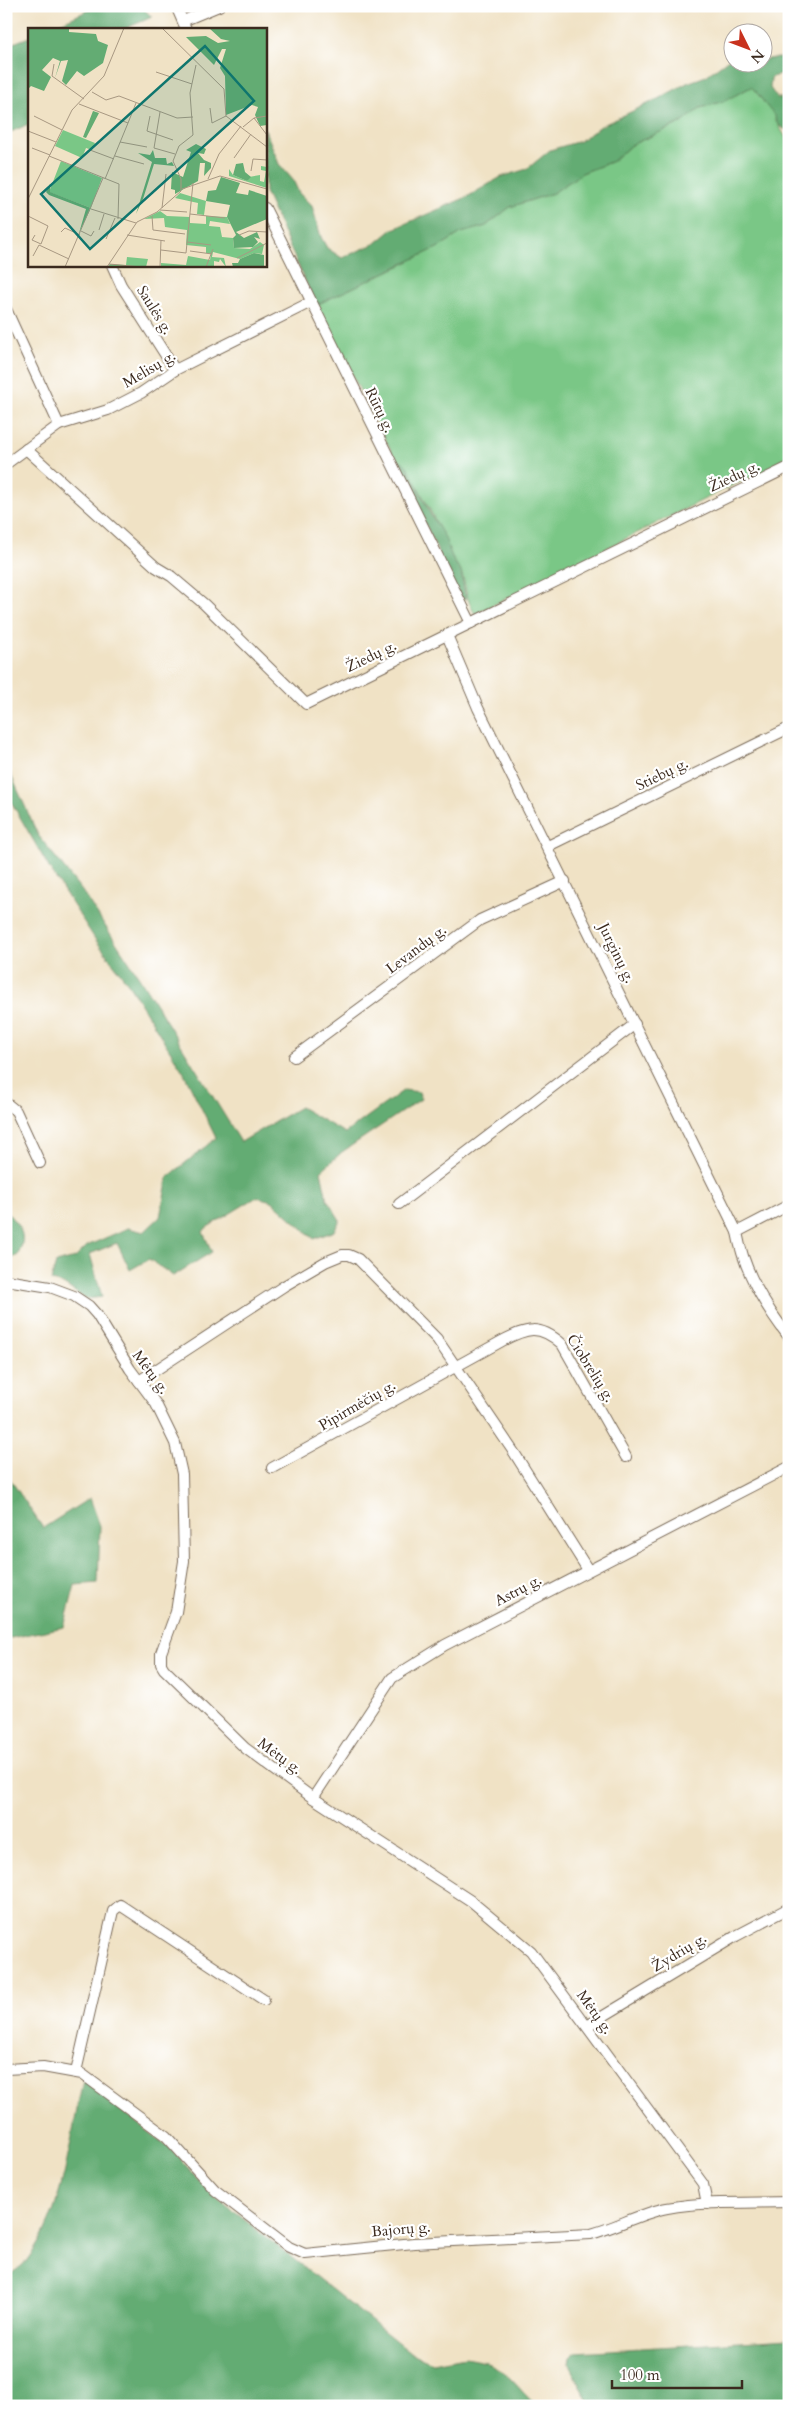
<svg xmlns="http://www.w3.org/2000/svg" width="795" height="2412" viewBox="0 0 795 2412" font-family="Cardo,serif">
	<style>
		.green { fill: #7ac786; stroke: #5a7852 }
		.forest { fill: #63ac73; stroke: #4f6b48 }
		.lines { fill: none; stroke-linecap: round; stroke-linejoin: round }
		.minor-casing { stroke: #7a6a58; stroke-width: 12 }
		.minor { stroke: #fff; stroke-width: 10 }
		.labels { text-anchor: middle; stroke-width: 4.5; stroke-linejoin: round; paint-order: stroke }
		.street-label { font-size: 15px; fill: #3b2a1e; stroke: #fff }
		.inset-road { fill: none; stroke: #a89882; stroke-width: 1 }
		.view { fill: #0f766e; fill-opacity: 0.15; stroke: #0f766e; stroke-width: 2.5 }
		.inset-edge { fill: none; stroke: #3b2a1e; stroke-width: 2.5 }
	</style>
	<rect width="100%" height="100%" fill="#fff"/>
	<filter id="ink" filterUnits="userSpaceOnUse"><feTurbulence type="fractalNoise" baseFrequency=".02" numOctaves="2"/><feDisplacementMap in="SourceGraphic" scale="10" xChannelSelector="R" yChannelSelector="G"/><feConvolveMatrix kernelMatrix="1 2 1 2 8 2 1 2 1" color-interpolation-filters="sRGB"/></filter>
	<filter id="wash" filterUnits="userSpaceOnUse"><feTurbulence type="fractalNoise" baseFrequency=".0096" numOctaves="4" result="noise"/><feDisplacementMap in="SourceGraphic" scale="20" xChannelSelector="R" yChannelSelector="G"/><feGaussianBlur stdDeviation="1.12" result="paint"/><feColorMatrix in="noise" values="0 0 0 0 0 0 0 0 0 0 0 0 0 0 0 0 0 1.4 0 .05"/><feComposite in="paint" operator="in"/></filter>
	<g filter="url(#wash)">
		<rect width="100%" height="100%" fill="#f0e2c5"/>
		<path class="green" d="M751 87C761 95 765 107 776 115L775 119 789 143V460L733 485 475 614C465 597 467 591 462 574 460 568 454 563 452 557 439 526 423 496 407 467L402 461 397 462 316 305 439 247 461 233 486 226 510 207 553 193 582 173 613 161 631 145 683 122 700 108 724 101Z"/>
		<g class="forest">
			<path d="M98 6H141L152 17 124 29H47Z"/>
			<path d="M29 37V124L6 134V46Z"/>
			<path d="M730 58H732V62H762L766 59 781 58 786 71 771 78 770 88 777 98H789V131C782 129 775 123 775 115 765 107 761 95 751 87L724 101 700 108 683 122 631 145 613 161 582 173 553 193 510 207 486 226 461 233 439 247 316 305 265 192V129L279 164 293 180 299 193 312 206 321 237 327 248 342 258 376 243 393 229 467 197 501 177 527 169 550 150 580 141 601 126 656 100 687 83 706 76Z"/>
			<path d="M402 461 407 466 431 515 444 536 453 560 461 572 466 599 460 600 397 462Z"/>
			<path d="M6 764 38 835 82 891 139 977 241 1142 300 1107 345 1133 404 1090 419 1092 421 1099 342 1152 321 1171 327 1199 340 1220 334 1231 314 1239 272 1201 257 1197 206 1228 203 1232 212 1252 173 1276 149 1259 130 1270 117 1243 90 1254 102 1297 86 1299 63 1284 51 1281 56 1263 75 1258 87 1246 128 1228 144 1232 160 1217 168 1177 216 1138 184 1073 129 985 95 939 51 871 6 793Z"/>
			<path d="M6 1211C20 1228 28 1233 18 1255L6 1262Z"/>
			<path d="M6 1473 43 1528 90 1498 100 1526 98 1583 75 1585 64 1627 6 1639Z"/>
			<path d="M83 2080 170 2148 211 2193 415 2356 433 2363 465 2357 486 2361 510 2378 536 2406H6V2277C13 2272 22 2267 27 2260 64 2213 70 2137 83 2080Z"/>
			<path d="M789 2339V2406H591L569 2365 570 2357 576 2352Z"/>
		</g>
	</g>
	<g filter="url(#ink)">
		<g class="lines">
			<g class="minor-casing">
				<g id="minor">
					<path d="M176 6 186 29"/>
					<path d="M183 21 219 6"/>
					<path d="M265 208 471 623"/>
					<path d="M112 265 121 285 175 370"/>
					<path d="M6 309 59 425"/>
					<path d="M26 449 156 567 171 576 204 604 306 704 789 467"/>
					<path d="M6 464 59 425 108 410 141 393 175 370 311 302"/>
					<path d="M447 635 478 708 737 1232 789 1205"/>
					<path d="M548 846 789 728"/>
					<path d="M294 1057 480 920 565 881"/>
					<path d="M6 1103 16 1111 40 1163"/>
					<path d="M399 1204 635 1024"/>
					<path d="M737 1232C744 1272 765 1306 789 1337"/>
					<path d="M6 1280 50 1287 74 1296 89 1306 97 1315 130 1369 156 1404 175 1443 182 1474 184 1561 176 1612 161 1653V1664L164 1669 245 1748 313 1798 471 1901 531 1951 703 2184 707 2204"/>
					<path d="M139 1381 284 1286 325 1262 342 1255H349L358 1259 437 1339 515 1454 588 1570"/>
					<path d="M272 1468 502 1341C527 1328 539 1324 562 1344L626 1457"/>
					<path d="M313 1798 392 1678 445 1645 789 1467"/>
					<path d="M587 2026 736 1936 789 1908"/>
					<path d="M6 2069 43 2067 82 2074 166 2136 215 2190 289 2247 305 2254 414 2243 591 2234C617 2227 641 2213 667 2208 707 2201 748 2203 789 2202"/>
					<path d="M76 2072 113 1911 120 1905 264 2000"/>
				</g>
			</g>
			<use href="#minor" class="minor"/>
		</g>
	</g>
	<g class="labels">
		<g class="street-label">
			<text transform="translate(155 310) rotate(58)" y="5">Saulės g.</text>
			<text transform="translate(149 369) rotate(-31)" y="5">Melisų g.</text>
			<text transform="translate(380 410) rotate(64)" y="5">Rūtų g.</text>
			<text transform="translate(734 476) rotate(-25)" y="5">Žiedų g.</text>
			<text transform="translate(371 656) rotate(-26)" y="5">Žiedų g.</text>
			<text transform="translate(662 774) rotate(-26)" y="5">Stiebų g.</text>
			<text transform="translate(416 949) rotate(-37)" y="5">Levandų g.</text>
			<text transform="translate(617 953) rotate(64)" y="5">Jurginų g.</text>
			<text transform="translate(591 1368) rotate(58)" y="5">Čiobrelių g.</text>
			<text transform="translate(151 1372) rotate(53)" y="5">Mėtų g.</text>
			<text transform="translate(357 1405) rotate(-30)" y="5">Pipirmėčių g.</text>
			<text transform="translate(518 1590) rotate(-28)" y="5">Astrų g.</text>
			<text transform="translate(280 1756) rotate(36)" y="5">Mėtų g.</text>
			<text transform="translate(679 1952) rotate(-31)" y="5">Žydrių g.</text>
			<text transform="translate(595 2012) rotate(54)" y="5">Mėtų g.</text>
			<text transform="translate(401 2229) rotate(-5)" y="5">Bajorų g.</text>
		</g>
	</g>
	<g transform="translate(28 28)">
		<rect width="239" height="239" fill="#f0e2c5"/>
		<path d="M35 102 67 115 64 122 58 120 54 130 27 118ZM33 133 74 150 63 180 21 164ZM233 138 239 139V160L201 148V141L205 147 219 153 221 149 232 147V153L236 154 238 143 233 142ZM152 165 178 173 176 187 169 186 170 175 147 170ZM132 183 139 188 162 189V195L178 196V188L199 189 202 196 182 193 181 198 192 199 194 209 205 210 206 220 222 221 232 214 236 217 234 226 226 225 212 231 185 224 184 229 196 230 198 239 192 231 191 234 186 233V239H133V235L158 237 160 228 182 232 183 226 178 225V219L158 217 159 202 137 199 136 190 116 191ZM99 229 120 231 118 239H80L82 236 98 237Z" fill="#7ac786"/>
		<path d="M0 0H41V4L68 6 70 13 80 17 75 35 56 48 49 43 38 57 34 53 40 32 33 33 27 50 32 33 25 30 14 42 23 49 16 63 3 58 0 61ZM181 0H239V97L232 98 227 87 230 79 224 77 198 87 197 48 192 40 198 21H194L186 37 158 9 178 8 190 15 202 13 193 11ZM65 83 71 85 58 110 55 109ZM168 116 178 121 176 126 170 125 176 132 183 135V140L176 148 177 135H172L170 153 147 166V162L143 161 144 144 155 149 163 124 158 122ZM125 122 127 130H138L139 136 144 134 146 138 126 136 115 171 108 186 124 134 110 125 122 127ZM215 135 217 144 223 149 219 153 205 147 208 136ZM193 149 212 155 208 165 220 167 221 162 239 168V191L208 204 216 210 229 204 232 211 226 209 230 214 225 219 206 220 205 210 208 207 199 189 202 177 178 173 180 163 188 162ZM22 156V164L63 180 51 205 58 181 21 167 18 164ZM226 225 236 227V239H205L204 235H210L212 231Z" fill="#63ac73"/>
		<path class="inset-road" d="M134 0 196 61 198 88M26 36 24 48 56 71M128 44 164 56M64 64 78 72 91 68 149 90 165 89M51 76 100 95 77 151M182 80 184 95 198 88M132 84 126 120 147 126M6 88 34 102M122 88 119 103 145 112M198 88 239 119M226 90 239 107M100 95 108 75M215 99 226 90 239 88M0 103 28 114M92 114 119 119M4 120 22 127M62 122 86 131M21 128 91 156 90 191M87 128 116 136M206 130 223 106M223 143 225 131 239 132M180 151 191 126 213 98M154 161 192 148 239 161M0 171 44 82 76 48 96 0M134 180 138 146M63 181 108 195M132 182 159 184M162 186 197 190M0 188 20 198 13 216 4 212 7 207M124 188 125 202 157 206M71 202 76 186M53 203 63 208 66 203M33 204 37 200 52 207M99 207 137 213M211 207 221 203 239 204M78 211 87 190M159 214 183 217M133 222 158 225 165 155M162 223 184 226M5 228 11 217 41 231M209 230 239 215M81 236 113 239M37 239 75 150M79 239 109 194 129 184 153 163V151L145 133 151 118 165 107 162 65 168 37M132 239 133 212M178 239 185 221"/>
		<path class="view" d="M177 18 226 73 62 221 13 166Z"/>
		<rect width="239" height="239" class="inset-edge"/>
	</g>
	<rect width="795" height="2412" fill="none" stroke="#fff" stroke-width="25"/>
	<g transform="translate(748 48) rotate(132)"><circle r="24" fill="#ffffff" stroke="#b1aaa5"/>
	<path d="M0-4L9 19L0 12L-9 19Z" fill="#c8321e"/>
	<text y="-8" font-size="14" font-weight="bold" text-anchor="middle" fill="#3b2a1e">N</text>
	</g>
	<path d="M612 2380v8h130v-8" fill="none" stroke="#3b2a1e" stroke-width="2.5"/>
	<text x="620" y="2380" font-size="15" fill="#3b2a1e" stroke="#ffffff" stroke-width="4" paint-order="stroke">100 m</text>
</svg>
